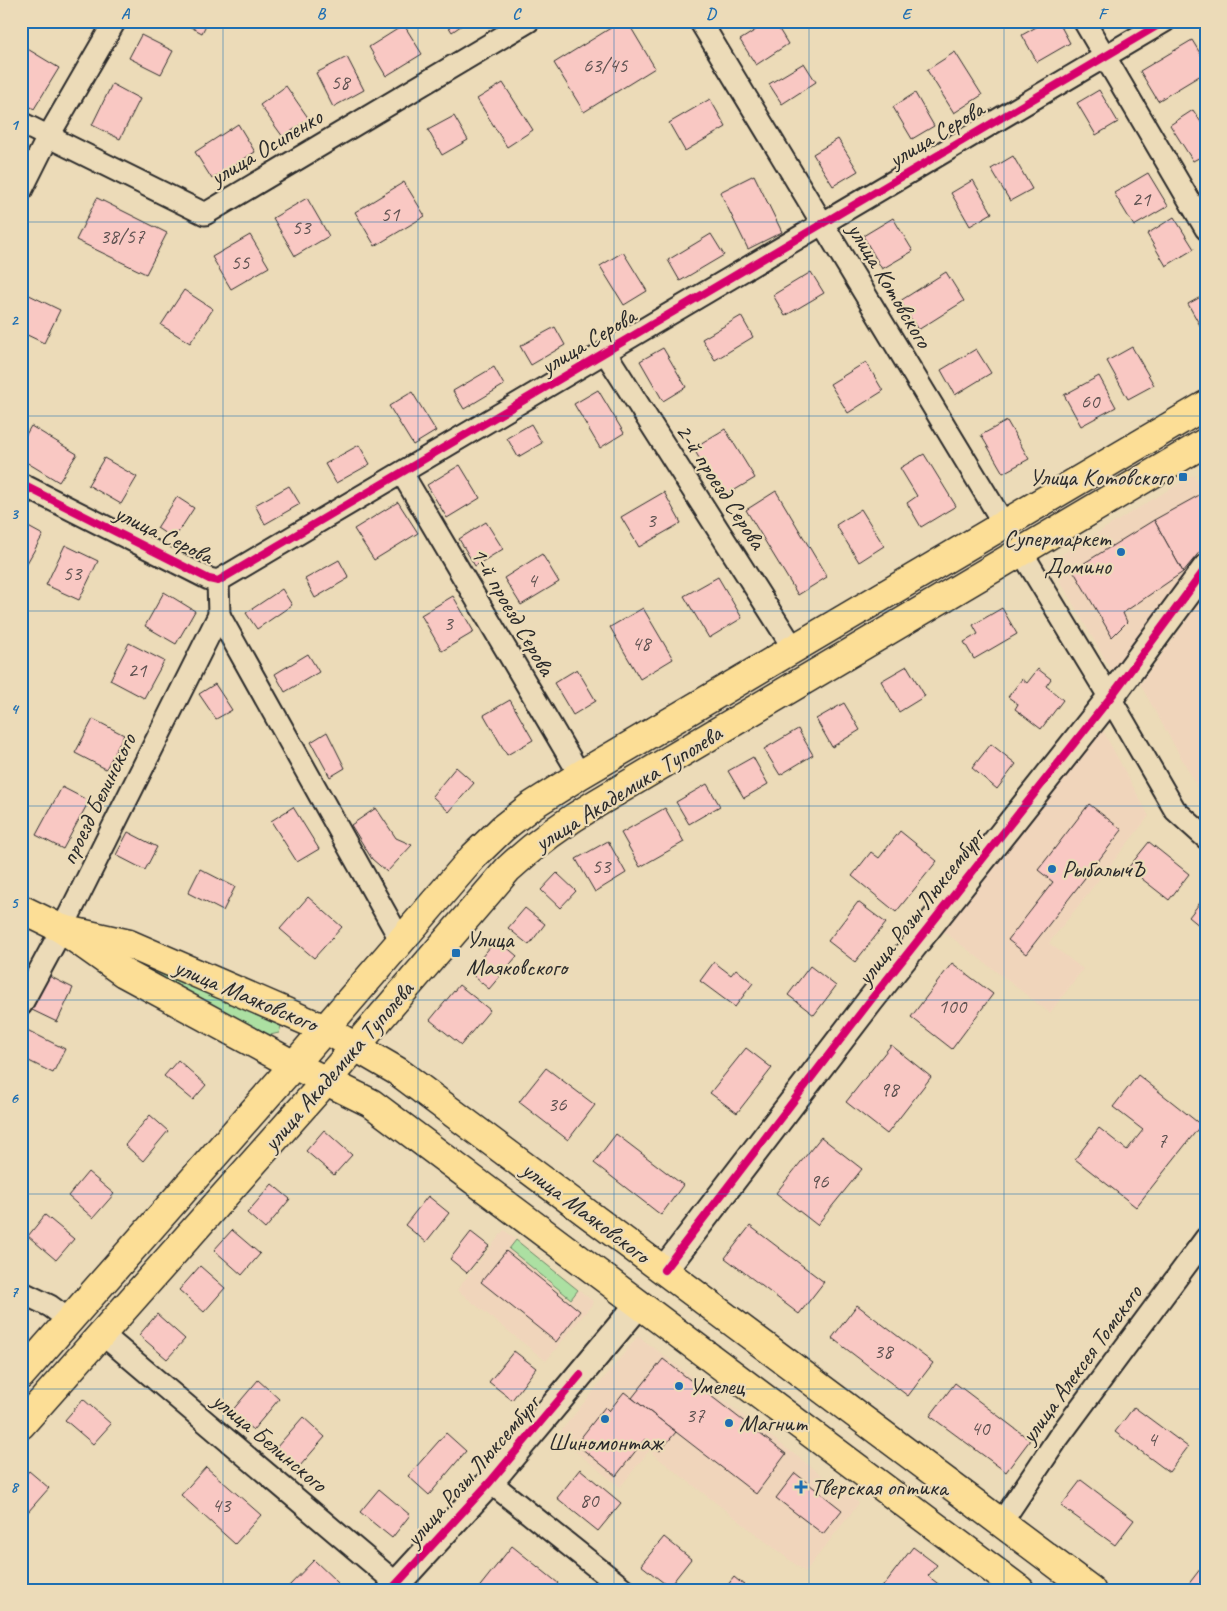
<svg xmlns="http://www.w3.org/2000/svg" width="1227" height="1611" viewBox="0 0 1227 1611" font-family="Caveat,sans-serif">
	<style>
		.built { fill: #f0d5bb }
		.green { fill: #ace0a2; stroke: #6c8666 }
		.building { fill: #f9c8c3; stroke: #2b2b2b }
		.lines { fill: none; stroke-linecap: round; stroke-linejoin: round }
		.minor-casing { stroke: #2b2b2b; stroke-width: 25 }
		.tertiary-casing { stroke: #2b2b2b; stroke-width: 30 }
		.primary-casing { stroke: #2b2b2b; stroke-width: 31 }
		.minor { stroke: #ecdbb8; stroke-width: 21 }
		.tertiary { stroke: #ecdbb8; stroke-width: 26 }
		.primary { stroke: #fcde96; stroke-width: 28 }
		.cycleway-casing { stroke: #ecdbb8; stroke-width: 11 }
		.cycleway { stroke: #d6006c; stroke-width: 8 }
		.grid { fill: none; stroke: #1f6fb2; stroke-width: 1; stroke-opacity: 0.55 }
		.poi-dot { fill: #1f6fb2; stroke: #ecdbb8; stroke-width: 2 }
		.labels { text-anchor: middle; stroke-width: 4.5; stroke-linejoin: round; paint-order: stroke }
		.number-label { font-size: 21px; fill: #5e5251 }
		.street-label { font-size: 24px; fill: #2b2b2b; stroke: #ecdbb8 }
		.poi-label { font-size: 24px; fill: #2b2b2b; stroke: #ecdbb8; text-anchor: start }
		.neatline { fill: none; stroke: #1f6fb2; stroke-width: 2 }
		.grid-label { font-size: 16px; text-anchor: middle; font-weight: bold; fill: #1f6fb2 }
	</style>
	<rect width="100%" height="100%" fill="#ecdbb8"/>
	<filter id="ink" filterUnits="userSpaceOnUse"><feTurbulence type="fractalNoise" baseFrequency=".02" numOctaves="2"/><feDisplacementMap in="SourceGraphic" scale="10" xChannelSelector="R" yChannelSelector="G"/><feConvolveMatrix kernelMatrix="1 2 1 2 8 2 1 2 1" color-interpolation-filters="sRGB"/></filter>
	<g filter="url(#ink)">
		<g class="built">
			<path d="M1193 475 1206 491V550L1114 675 1049 562Z"/>
			<path d="M1206 594V802L1140 684Z"/>
			<path d="M1101 727 1149 816 1049 943 1083 969 1050 1013 942 930Z"/>
			<path d="M504 1230 594 1302 546 1361 457 1290Z"/>
			<path d="M638 1336 859 1503 805 1572 649 1451 620 1487 557 1436Z"/>
		</g>
		<g class="green">
			<path d="M135 963 276 1017 282 1023 279 1033 270 1035 258 1032Z"/>
			<path d="M516 1240 578 1290 571 1299 509 1249Z"/>
		</g>
		<g class="building">
			<path d="M179 21H208L202 33Z"/>
			<path d="M445 21H468L452 32Z"/>
			<path d="M622 21H627L655 68 584 112 554 63Z"/>
			<path d="M770 21H774L788 44 756 65 740 40Z"/>
			<path d="M1047 21H1058L1070 43 1037 62 1022 35Z"/>
			<path d="M404 25 422 54 386 76 369 47Z"/>
			<path d="M141 35 173 51 161 74 129 58Z"/>
			<path d="M1192 40 1206 63V72L1158 101 1140 71Z"/>
			<path d="M21 45 59 68 34 109 21 101Z"/>
			<path d="M955 52 982 95 954 113 927 70Z"/>
			<path d="M347 57 364 90 333 107 316 73Z"/>
			<path d="M804 63 816 82 782 104 769 84Z"/>
			<path d="M503 83 533 130 507 147 477 99Z"/>
			<path d="M112 84 140 99 120 139 92 125Z"/>
			<path d="M286 86 309 119 283 137 260 105Z"/>
			<path d="M1099 90 1118 122 1096 135 1077 103Z"/>
			<path d="M915 93 934 126 912 139 893 107Z"/>
			<path d="M710 99 726 127 685 151 669 123Z"/>
			<path d="M1193 110 1206 130V154L1193 161 1170 125Z"/>
			<path d="M454 116 468 140 442 155 428 130Z"/>
			<path d="M238 124 255 152 212 179 195 152Z"/>
			<path d="M838 139 858 171 833 186 813 154Z"/>
			<path d="M1013 156 1032 189 1010 201 991 169Z"/>
			<path d="M1148 173 1168 206 1134 226 1114 193Z"/>
			<path d="M754 175 782 232 748 249 720 192Z"/>
			<path d="M973 180 992 213 970 226 951 193Z"/>
			<path d="M404 182 425 216 375 246 355 212Z"/>
			<path d="M97 198 167 233 146 274 76 240Z"/>
			<path d="M307 198 329 236 295 256 273 218Z"/>
			<path d="M1174 217 1194 249 1166 266 1147 234Z"/>
			<path d="M893 218 913 251 882 269 863 236Z"/>
			<path d="M711 234 724 255 680 281 668 260Z"/>
			<path d="M250 235 269 267 231 289 212 257Z"/>
			<path d="M623 252 647 291 624 305 600 266Z"/>
			<path d="M811 272 824 293 785 316 773 295Z"/>
			<path d="M946 272 964 301 918 330 900 301Z"/>
			<path d="M184 290 213 309 190 343 161 325Z"/>
			<path d="M21 291 60 310 44 343 21 332Z"/>
			<path d="M1206 294V336L1188 304Z"/>
			<path d="M741 316 753 337 715 360 702 339Z"/>
			<path d="M555 327 565 345 531 365 520 346Z"/>
			<path d="M1132 347 1154 385 1128 399 1107 361Z"/>
			<path d="M663 348 686 387 663 401 640 361Z"/>
			<path d="M976 349 991 373 955 395 941 370Z"/>
			<path d="M866 362 883 391 848 413 830 384Z"/>
			<path d="M494 367 504 385 464 409 453 391Z"/>
			<path d="M1099 376 1116 407 1081 426 1064 395Z"/>
			<path d="M598 390 624 433 600 448 574 404Z"/>
			<path d="M412 392 436 431 413 445 389 406Z"/>
			<path d="M1007 421 1029 459 1003 473 981 435Z"/>
			<path d="M531 424 542 443 518 457 507 438Z"/>
			<path d="M31 426 77 454 59 482 21 459V443Z"/>
			<path d="M725 429 755 478 723 497 693 448Z"/>
			<path d="M359 445 370 464 336 483 325 464Z"/>
			<path d="M924 454 956 506 921 527 907 503 917 496 900 468Z"/>
			<path d="M104 458 137 477 121 504 88 485Z"/>
			<path d="M460 465 480 498 447 518 427 485Z"/>
			<path d="M289 486 300 504 265 524 255 505Z"/>
			<path d="M776 491 827 577 798 595 746 510Z"/>
			<path d="M664 492 681 523 639 547 621 517Z"/>
			<path d="M1203 493 1206 498V544L1183 572 1154 520Z"/>
			<path d="M177 497 194 508 174 539 157 528Z"/>
			<path d="M398 502 418 533 374 560 354 529Z"/>
			<path d="M861 509 884 546 859 562 836 525Z"/>
			<path d="M1154 520 1183 572 1123 613 1127 622 1112 637 1073 570Z"/>
			<path d="M486 522 503 549 475 566 459 539Z"/>
			<path d="M21 523 43 535 27 563 21 560Z"/>
			<path d="M65 545 98 561 79 600 46 585Z"/>
			<path d="M542 554 559 582 521 605 504 578Z"/>
			<path d="M339 560 349 578 315 598 305 579Z"/>
			<path d="M718 577 742 618 709 638 684 596Z"/>
			<path d="M282 589 292 605 257 629 246 613Z"/>
			<path d="M164 592 195 611 176 644 145 626Z"/>
			<path d="M453 596 474 632 442 651 421 615Z"/>
			<path d="M643 608 673 659 640 679 610 627Z"/>
			<path d="M1002 608 1017 634 974 659 964 642 978 634 973 625Z"/>
			<path d="M129 643 164 661 144 698 110 680Z"/>
			<path d="M308 654 319 672 285 692 275 674Z"/>
			<path d="M907 666 925 696 899 712 881 681Z"/>
			<path d="M577 669 596 701 573 715 554 683Z"/>
			<path d="M1038 669 1051 679 1046 686 1063 700 1041 729 1015 709 1018 704 1008 697 1022 679 1027 683Z"/>
			<path d="M215 684 232 710 216 719 199 694Z"/>
			<path d="M510 700 533 740 507 755 484 715Z"/>
			<path d="M844 703 860 730 832 747 816 719Z"/>
			<path d="M93 719 124 735 106 769 75 753Z"/>
			<path d="M798 729 813 755 780 775 764 749Z"/>
			<path d="M327 732 345 768 330 777 311 742Z"/>
			<path d="M991 744 1016 764 997 789 972 768Z"/>
			<path d="M753 757 768 784 744 798 728 771Z"/>
			<path d="M456 767 474 783 449 812 432 796Z"/>
			<path d="M707 784 720 806 689 824 676 802Z"/>
			<path d="M62 787 89 801 63 849 36 835Z"/>
			<path d="M1089 804 1122 830 1026 954 1008 940 1053 882 1038 870Z"/>
			<path d="M293 807 319 849 297 862 271 821Z"/>
			<path d="M376 808 396 838 412 845 387 872 372 859 351 825Z"/>
			<path d="M665 808 684 842 640 867 621 833Z"/>
			<path d="M900 831 937 861 896 912 852 876 871 852 879 858Z"/>
			<path d="M128 832 157 847 145 870 116 855Z"/>
			<path d="M608 841 626 873 595 892 576 859Z"/>
			<path d="M1149 842 1189 874 1169 900 1128 868Z"/>
			<path d="M200 869 235 887 223 911 188 893Z"/>
			<path d="M557 873 576 891 560 908 541 890Z"/>
			<path d="M1206 895V931L1189 917Z"/>
			<path d="M308 897 342 927 314 958 280 929Z"/>
			<path d="M858 902 886 923 855 962 828 941Z"/>
			<path d="M525 908 545 924 529 945 508 928Z"/>
			<path d="M497 939 517 956 489 989 469 972Z"/>
			<path d="M714 962 731 975 736 969 753 983 735 1007 700 981Z"/>
			<path d="M952 963 993 994 952 1049 911 1017Z"/>
			<path d="M810 966 836 986 814 1015 788 995Z"/>
			<path d="M49 976 73 988 57 1022 32 1010Z"/>
			<path d="M459 985 490 1010 461 1045 430 1020Z"/>
			<path d="M23 1028 65 1049 53 1073 21 1057V1032Z"/>
			<path d="M891 1045 931 1077 887 1134 846 1102Z"/>
			<path d="M746 1048 772 1068 737 1113 710 1093Z"/>
			<path d="M178 1060 206 1085 193 1100 164 1076Z"/>
			<path d="M546 1068 595 1105 568 1140 519 1102Z"/>
			<path d="M1138 1075 1201 1125 1136 1207 1075 1159 1099 1128 1127 1150 1143 1130 1113 1107Z"/>
			<path d="M150 1115 168 1131 143 1161 125 1145Z"/>
			<path d="M324 1130 352 1155 334 1175 306 1151Z"/>
			<path d="M616 1134 683 1185 661 1215 594 1163Z"/>
			<path d="M821 1137 862 1169 817 1225 776 1193Z"/>
			<path d="M88 1172 114 1194 93 1218 68 1196Z"/>
			<path d="M272 1184 290 1199 265 1229 247 1213Z"/>
			<path d="M428 1196 449 1213 426 1242 405 1225Z"/>
			<path d="M45 1215 74 1239 56 1260 28 1236Z"/>
			<path d="M750 1226 824 1282 799 1314 725 1258Z"/>
			<path d="M232 1230 260 1254 242 1275 214 1250Z"/>
			<path d="M471 1232 489 1246 467 1273 450 1259Z"/>
			<path d="M506 1251 580 1311 556 1342 481 1282Z"/>
			<path d="M200 1266 225 1288 204 1312 179 1290Z"/>
			<path d="M857 1305 933 1363 908 1396 832 1338Z"/>
			<path d="M157 1314 185 1339 167 1359 139 1335Z"/>
			<path d="M1206 1317V1332L1199 1326Z"/>
			<path d="M514 1351 536 1368 512 1400 489 1382Z"/>
			<path d="M663 1359 786 1454 756 1494 632 1398Z"/>
			<path d="M258 1380 279 1399 253 1430 231 1412Z"/>
			<path d="M955 1383 1030 1440 1006 1472 930 1416Z"/>
			<path d="M624 1392 676 1432 660 1451 645 1439 616 1476 576 1444 605 1407 609 1411Z"/>
			<path d="M83 1399 111 1424 93 1444 65 1420Z"/>
			<path d="M1134 1407 1188 1447 1169 1472 1115 1432Z"/>
			<path d="M303 1417 325 1437 299 1467 276 1448Z"/>
			<path d="M446 1433 466 1451 429 1495 408 1476Z"/>
			<path d="M206 1467 261 1515 235 1544 181 1495Z"/>
			<path d="M580 1469 621 1503 598 1531 557 1498Z"/>
			<path d="M29 1471 49 1488 21 1520V1480Z"/>
			<path d="M795 1473 842 1510 823 1534 776 1498Z"/>
			<path d="M1081 1480 1134 1520 1115 1545 1061 1506Z"/>
			<path d="M379 1489 410 1515 392 1538 360 1512Z"/>
			<path d="M664 1537 691 1559 669 1587 641 1565Z"/>
			<path d="M512 1546 558 1583 553 1590H477Z"/>
			<path d="M913 1547 937 1565 928 1576 946 1590H880Z"/>
			<path d="M314 1560 338 1583 331 1590H290L288 1587Z"/>
			<path d="M1201 1568 1206 1571V1590H1184Z"/>
			<path d="M734 1577 750 1590H724Z"/>
		</g>
		<g class="lines">
			<g class="minor-casing">
				<g id="minor">
					<path d="M700 21 1004 524"/>
					<path d="M1084 21 1206 229"/>
					<path d="M21 123 205 214 529 21"/>
					<path d="M21 191 48 137 115 21"/>
					<path d="M605 352 794 649"/>
					<path d="M402 473 580 775"/>
					<path d="M21 484 209 579 218 581 1165 21"/>
					<path d="M1021 551 1110 698 1175 810 1206 838"/>
					<path d="M219 615 401 941"/>
					<path d="M21 1005 62 929 219 615 218 581"/>
					<path d="M21 1292 50 1306 69 1320"/>
					<path d="M102 1334 404 1590"/>
					<path d="M490 1482 625 1590"/>
					<path d="M1001 1523 1058 1438 1206 1238"/>
				</g>
			</g>
			<g class="tertiary-casing">
				<g id="tertiary">
					<path d="M664 1270 870 1001 1110 698 1206 568"/>
					<path d="M391 1590 490 1482 639 1304"/>
				</g>
			</g>
			<g class="primary-casing">
				<g id="primary">
					<path d="M21 909 62 929 124 973 294 1065 371 1103 1020 1590"/>
					<path d="M62 929 129 944 325 1029 397 1071 1091 1590"/>
					<path d="M21 1375 294 1065 474 856 503 828 531 806 580 775 1206 405"/>
					<path d="M21 1425 326 1081 508 869C536 843 565 822 597 803L1206 442"/>
				</g>
			</g>
			<use href="#minor" class="minor"/>
			<use href="#tertiary" class="tertiary"/>
			<use href="#primary" class="primary"/>
			<g class="cycleway-casing">
				<g id="cycleway">
					<path d="M21 484 209 579 218 581 1165 21"/>
					<path d="M664 1270 870 1001 1110 698 1206 568"/>
					<path d="M391 1590 490 1482 580 1375"/>
				</g>
			</g>
			<use href="#cycleway" class="cycleway"/>
		</g>
	</g>
	<path class="grid" d="M223 21V1590M418 21V1590M614 21V1590M809 21V1590M1004 21V1590M21 222H1206M21 416H1206M21 611H1206M21 806H1206M21 1000H1206M21 1194H1206M21 1389H1206"/>
	<g class="poi-dot">
		<rect x="1178" y="472" width="10" height="10" rx="2.5"/>
		<circle cx="1121" cy="552" r="5"/>
		<circle cx="1052" cy="869" r="5"/>
		<rect x="451" y="948" width="10" height="10" rx="2.5"/>
		<circle cx="679" cy="1386" r="5"/>
		<circle cx="605" cy="1419" r="5"/>
		<circle cx="729" cy="1423" r="5"/>
		<path d="M798.5 1479.5h5v5h5v5h-5v5h-5v-5h-5v-5h5z"/>
	</g>
	<g class="labels">
		<g class="number-label">
			<text x="605" y="72">63/45</text>
			<text x="340" y="89">58</text>
			<text x="1141" y="206">21</text>
			<text x="390" y="221">51</text>
			<text x="301" y="234">53</text>
			<text x="122" y="243">38/57</text>
			<text x="240" y="269">55</text>
			<text x="1090" y="408">60</text>
			<text x="651" y="527">3</text>
			<text x="72" y="580">53</text>
			<text x="532" y="587">4</text>
			<text x="448" y="630">3</text>
			<text x="641" y="650">48</text>
			<text x="137" y="677">21</text>
			<text x="601" y="873">53</text>
			<text x="952" y="1013">100</text>
			<text x="889" y="1096">98</text>
			<text x="557" y="1111">36</text>
			<text x="1162" y="1147">7</text>
			<text x="819" y="1188">96</text>
			<text x="883" y="1358">38</text>
			<text x="695" y="1422">37</text>
			<text x="980" y="1435">40</text>
			<text x="1152" y="1446">4</text>
			<text x="589" y="1507">80</text>
			<text x="221" y="1512">43</text>
		</g>
		<g class="street-label">
			<text transform="translate(936 134) rotate(-31)" y="8">улица Серова</text>
			<text transform="translate(266 147) rotate(-31)" y="8">улица Осипенко</text>
			<text transform="translate(890 285) rotate(59)" y="8">улица Котовского</text>
			<text transform="translate(588 341) rotate(-31)" y="8">улица Серова</text>
			<text transform="translate(721 486) rotate(57)" y="8">2-й проезд Серова</text>
			<text transform="translate(164 534) rotate(26)" y="8">улица Серова</text>
			<text transform="translate(513 611) rotate(60)" y="8">1-й проезд Серова</text>
			<text transform="translate(628 788) rotate(-32)" y="8">улица Академика Туполева</text>
			<text transform="translate(98 799) rotate(-64)" y="8">проезд Белинского</text>
			<text transform="translate(920 907) rotate(-52)" y="8">улица Розы Люксембург</text>
			<text transform="translate(246 995) rotate(23)" y="8">улица Маяковского</text>
			<text transform="translate(338 1066) rotate(-49)" y="8">улица Академика Туполева</text>
			<text transform="translate(586 1212) rotate(37)" y="8">улица Маяковского</text>
			<text transform="translate(1081 1364) rotate(-54)" y="8">улица Алексея Томского</text>
			<text transform="translate(270 1442) rotate(40)" y="8">улица Белинского</text>
			<text transform="translate(472 1471) rotate(-49)" y="8">улица Розы Люксембург</text>
		</g>
		<g class="poi-label">
			<text x="1173" y="485" text-anchor="end">Улица Котовского</text>
			<text x="1111" y="546" text-anchor="end">Супермаркет<tspan x="1111" dy="28">Домино</tspan></text>
			<text x="1062" y="877">РыбалычЪ</text>
			<text x="466" y="947">Улица<tspan x="466" dy="28">Маяковского</tspan></text>
			<text x="689" y="1394">Умелец</text>
			<text x="739" y="1431">Магнит</text>
			<text x="605" y="1450" text-anchor="middle">Шиномонтаж</text>
			<text x="811" y="1495">Тверская оптика</text>
		</g>
	</g>
	<rect width="1227" height="1611" fill="none" stroke="#ecdbb8" stroke-width="55"/>
	<rect x="28" y="28" width="1172" height="1556" class="neatline"/>
	<g class="grid-label">
		<text x="125" y="19">A</text>
		<text x="321" y="19">B</text>
		<text x="516" y="19">C</text>
		<text x="711" y="19">D</text>
		<text x="906" y="19">E</text>
		<text x="1102" y="19">F</text>
		<text x="14" y="130">1</text>
		<text x="14" y="325">2</text>
		<text x="14" y="519">3</text>
		<text x="14" y="714">4</text>
		<text x="14" y="908">5</text>
		<text x="14" y="1103">6</text>
		<text x="14" y="1297">7</text>
		<text x="14" y="1492">8</text>
	</g>
</svg>
